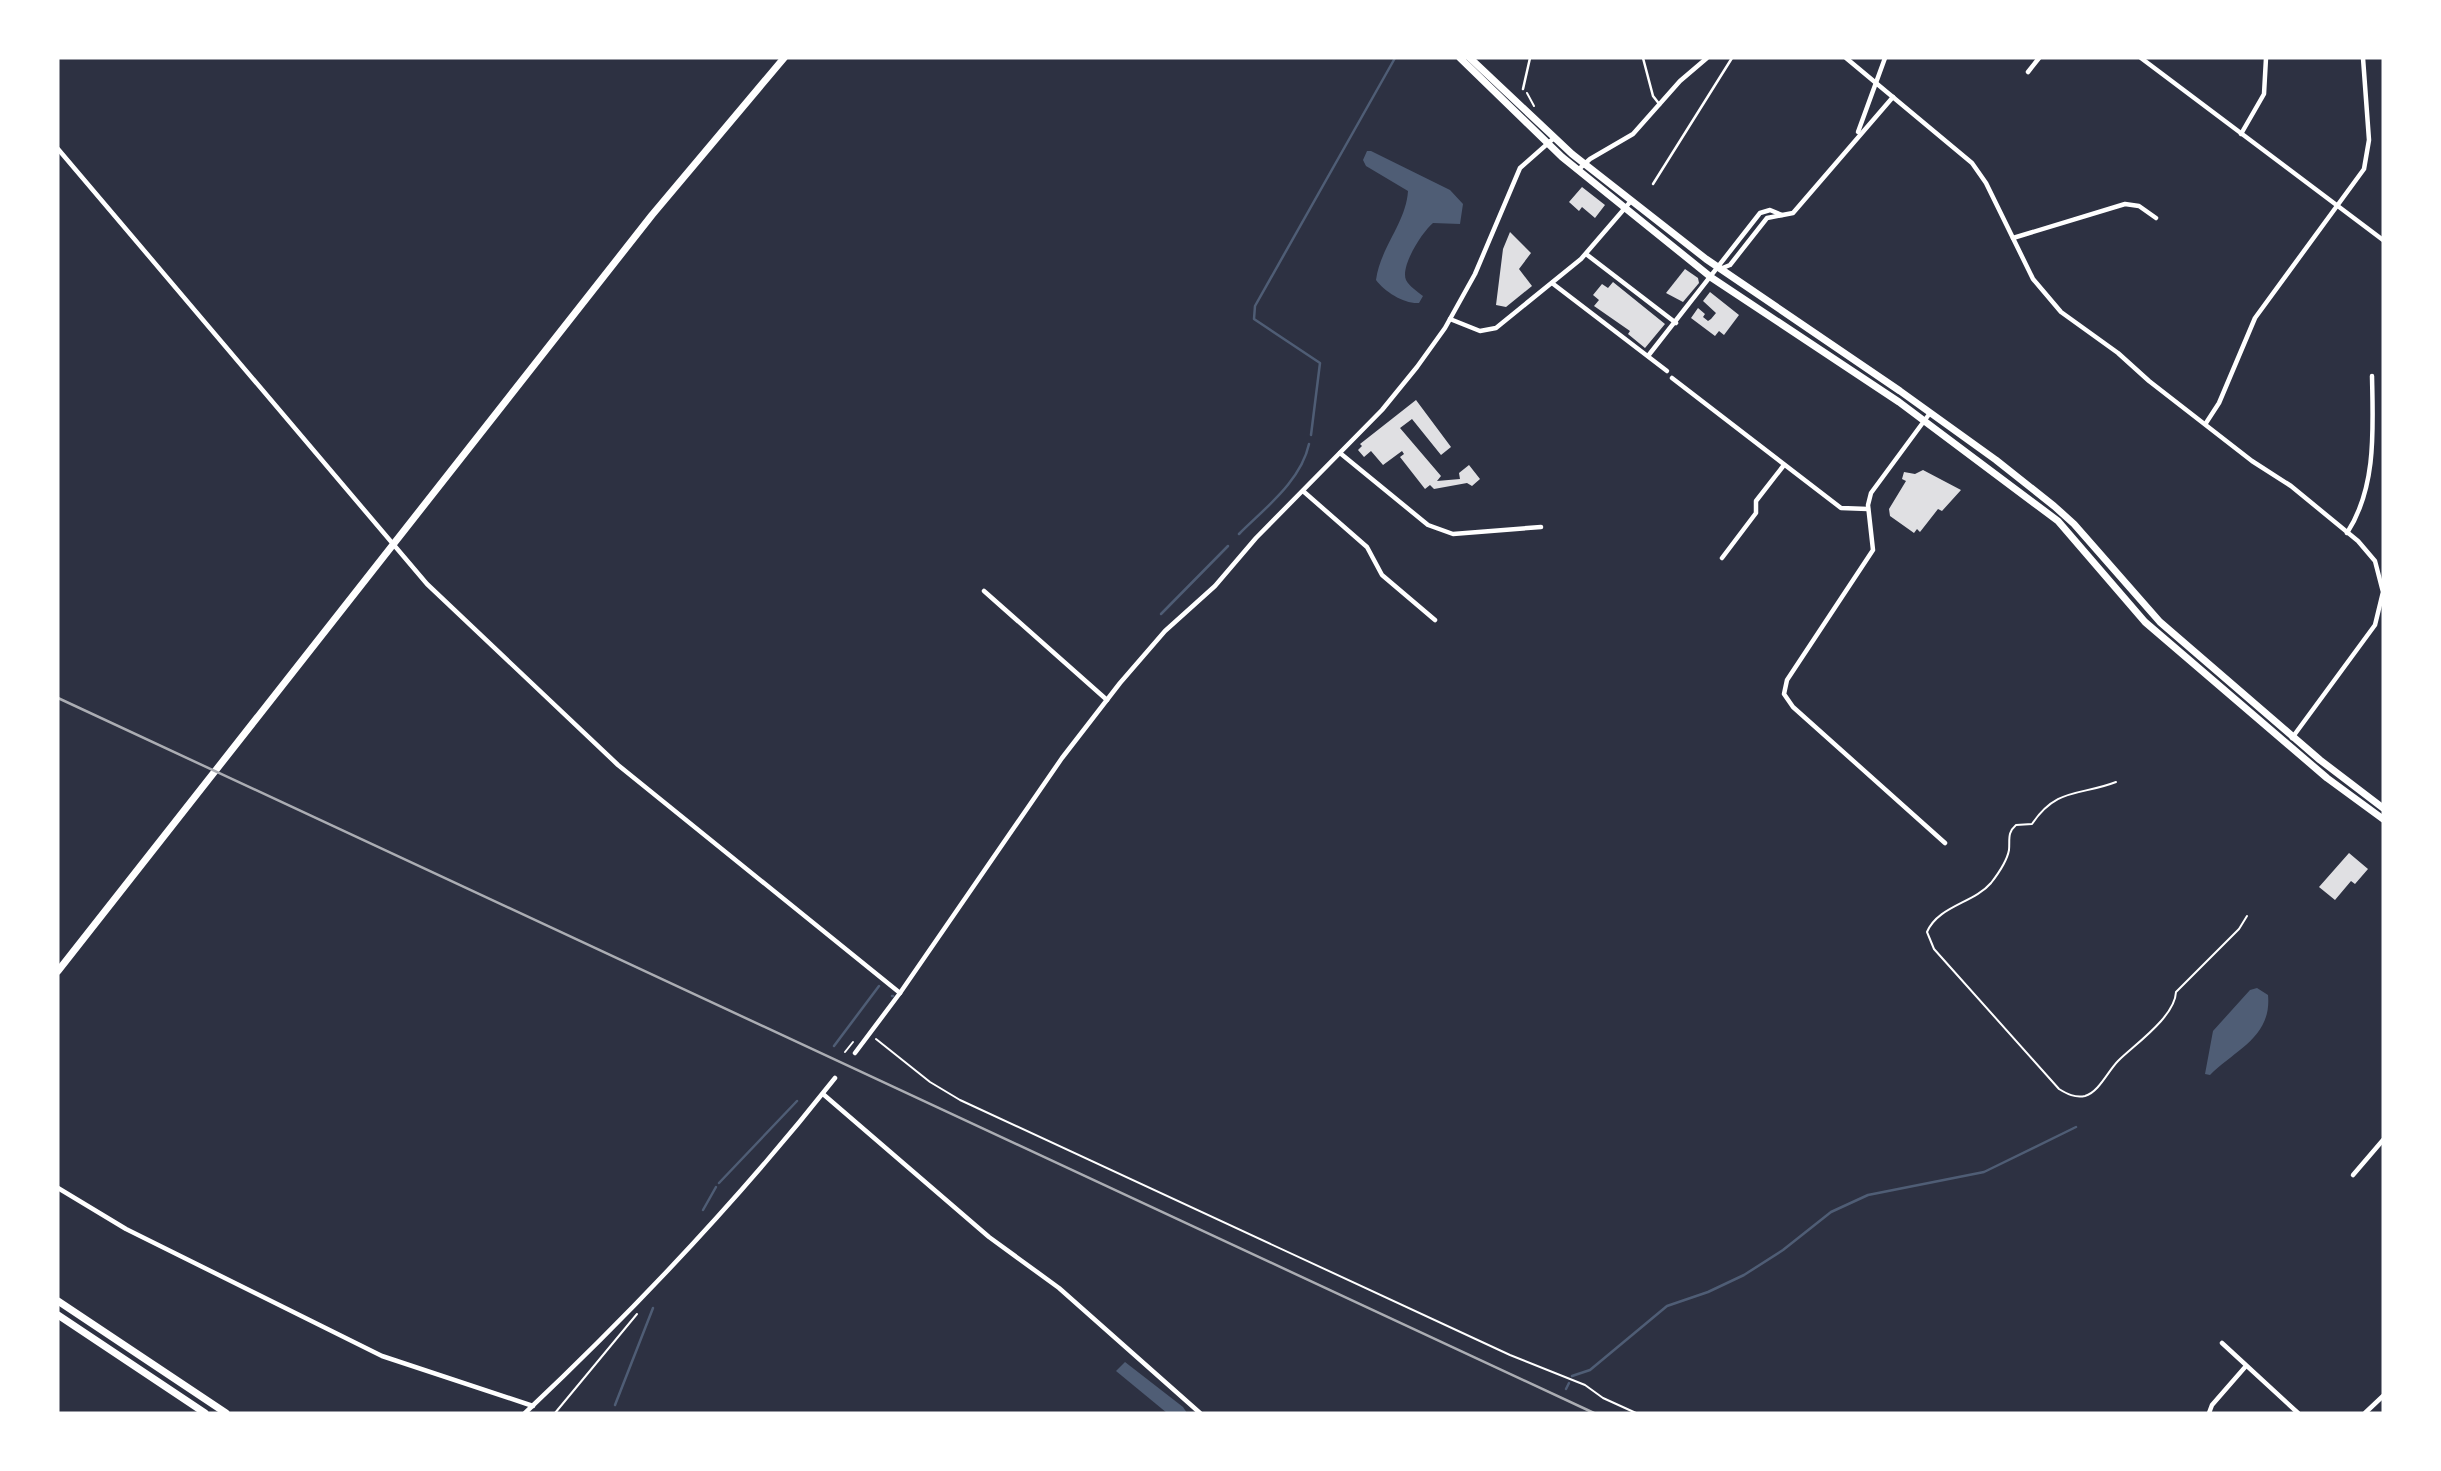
<svg xmlns="http://www.w3.org/2000/svg" width="2441" height="1471" viewBox="0 0 2441 1471" font-family="Merriweather,serif">
	<style>
		.water { fill: #4f5d75 }
		.lines { fill: none; stroke-linecap: round; stroke-linejoin: round }
		.stream { stroke: #4f5d75; stroke-width: 2.5 }
		.building { fill: #e0e0e3 }
		.path { stroke: #fff; stroke-width: 2 }
		.service { stroke: #fff; stroke-width: 2.5 }
		.minor { stroke: #fff; stroke-width: 4.5 }
		.primary { stroke: #fff; stroke-width: 7 }
		.rail { stroke: #abadb3; stroke-width: 2.5 }
	</style>
	<rect width="100%" height="100%" fill="#2d3142"/>
	<g class="water">
		<path d="M1367 151H1371L1450 190 1463 204 1460 224 1433 223C1423 231 1400 266 1406 280 1409 286 1418 292 1423 296L1419 303C1404 304 1385 292 1376 280 1380 248 1406 223 1408 191L1366 166 1363 160Z"/>
		<path d="M2257 988 2268 995C2272 1037 2235 1050 2210 1075L2205 1074 2213 1031 2250 990Z"/>
		<path d="M1125 1362 1183 1407 1187 1413H1167L1116 1371Z"/>
	</g>
	<g class="lines">
		<g class="stream">
			<path d="M1311 435 1320 363 1254 319 1255 306 1395 58"/>
			<path d="M1239 534C1265 508 1301 481 1309 444"/>
			<path d="M1161 614 1228 546"/>
			<path d="M892 996H893"/>
			<path d="M834 1046 879 986"/>
			<path d="M719 1183 797 1101"/>
			<path d="M703 1210 716 1187"/>
			<path d="M1572 1376 1590 1370 1667 1306 1708 1292 1744 1275 1783 1250 1831 1212 1868 1195 1984 1172 2076 1127"/>
			<path d="M1566 1389 1569 1383"/>
			<path d="M615 1405 653 1308"/>
		</g>
	</g>
	<g class="building">
		<path d="M1582 187 1605 205 1595 218 1582 207 1579 211 1569 202Z"/>
		<path d="M1510 232 1531 253 1519 269 1532 286 1506 307 1496 305 1503 249Z"/>
		<path d="M1685 269 1698 278 1699 283 1683 302 1666 293Z"/>
		<path d="M1613 282 1665 324 1645 348 1628 334 1630 331 1594 306 1599 300 1593 295 1602 284 1608 288Z"/>
		<path d="M1710 292 1739 315 1724 335 1719 331 1715 336 1691 318 1698 308 1705 314 1703 317 1708 321 1711 319 1716 313 1703 301Z"/>
		<path d="M1416 400 1451 447 1441 455 1412 419 1400 428 1441 476 1437 481 1460 479 1459 473 1469 465 1480 479 1472 486 1467 483 1434 489 1430 485 1425 489 1400 457 1404 454 1402 451 1383 465 1371 451 1364 457 1358 450 1362 446 1360 444Z"/>
		<path d="M1923 470 1961 490 1942 511 1938 509 1920 532 1917 529 1914 533 1890 516 1889 509 1906 481 1902 479 1904 472 1915 474Z"/>
		<path d="M2349 853 2368 869 2355 884 2351 881 2335 900 2319 887Z"/>
	</g>
	<g class="lines">
		<g class="path">
			<path d="M1527 93 1534 106"/>
			<path d="M2116 782C2080 796 2057 787 2032 824L2016 825C2007 833 2010 839 2009 850 2007 861 1998 874 1991 883 1974 903 1938 906 1927 932L1934 949 2059 1089C2067 1094 2075 1098 2085 1096 2099 1092 2108 1071 2118 1061 2134 1045 2175 1017 2176 992L2239 929 2247 916"/>
			<path d="M876 1039 930 1082 960 1100 1510 1355 1585 1385 1603 1398 1636 1413"/>
			<path d="M845 1052 853 1042"/>
			<path d="M555 1413 637 1314"/>
		</g>
		<g class="service">
			<path d="M1643 58 1653 96 1660 105"/>
			<path d="M1523 89 1530 58"/>
			<path d="M1653 184 1732 58"/>
		</g>
		<g class="minor">
			<path d="M1846 58 1972 163 1986 183 2033 279 2061 312 2118 353 2149 381 2252 461 2291 486 2358 541 2375 561 2383 592 2375 625 2292 738"/>
			<path d="M2141 58 2383 240"/>
			<path d="M2028 72 2039 58"/>
			<path d="M1858 132 1885 58"/>
			<path d="M2241 134 2264 94 2266 58"/>
			<path d="M58 149 427 584 618 765 900 993"/>
			<path d="M1578 170 1590 159 1633 134 1680 81 1707 58"/>
			<path d="M2013 238 2125 204 2139 206 2156 218"/>
			<path d="M1586 254 1676 323"/>
			<path d="M1720 269 1730 265 1767 218 1793 213 1893 97"/>
			<path d="M1552 283 1667 371"/>
			<path d="M1450 319 1480 331 1496 328 1581 259 1631 201"/>
			<path d="M1648 356 1760 213 1770 210 1782 215"/>
			<path d="M1672 378 1841 508 1868 509"/>
			<path d="M1930 413 1871 493 1868 505 1873 550 1787 680 1784 694 1793 707 1945 843"/>
			<path d="M2206 423 2219 403 2255 318 2364 169 2369 140 2363 58"/>
			<path d="M1340 453 1428 525 1453 534 1541 527"/>
			<path d="M1303 491 1367 547 1382 575 1435 620"/>
			<path d="M2347 533C2377 487 2373 428 2372 376"/>
			<path d="M1722 558 1756 513V501L1784 465"/>
			<path d="M984 591 1107 700"/>
			<path d="M855 1053 900 993 1062 758 1120 683 1165 631 1215 586 1256 538 1382 410 1417 367 1445 328 1475 274 1520 168 1554 138"/>
			<path d="M823 1094 989 1237 1059 1288 1200 1413"/>
			<path d="M2353 1175 2383 1140"/>
			<path d="M58 1188 126 1229 382 1356 533 1406"/>
			<path d="M2222 1343 2298 1413"/>
			<path d="M525 1413C635 1309 741 1197 835 1078"/>
			<path d="M2209 1413 2212 1405 2246 1366"/>
			<path d="M2365 1413 2383 1396"/>
		</g>
		<g class="primary">
			<path d="M1460 58 1562 157 1712 278 1899 402 2058 521 2145 622 2327 778 2383 819"/>
			<path d="M1470 58 1572 154 1706 259 1900 391 1996 460 2054 506 2074 524 2160 622 2320 760 2383 808"/>
			<path d="M58 971 652 215 784 58"/>
			<path d="M58 1301 226 1413"/>
			<path d="M58 1315 205 1413"/>
		</g>
		<path class="rail" d="M58 698 1594 1413"/>
	</g>
	<rect width="2441" height="1471" fill="none" stroke="#ffffff" stroke-width="119"/>
</svg>
